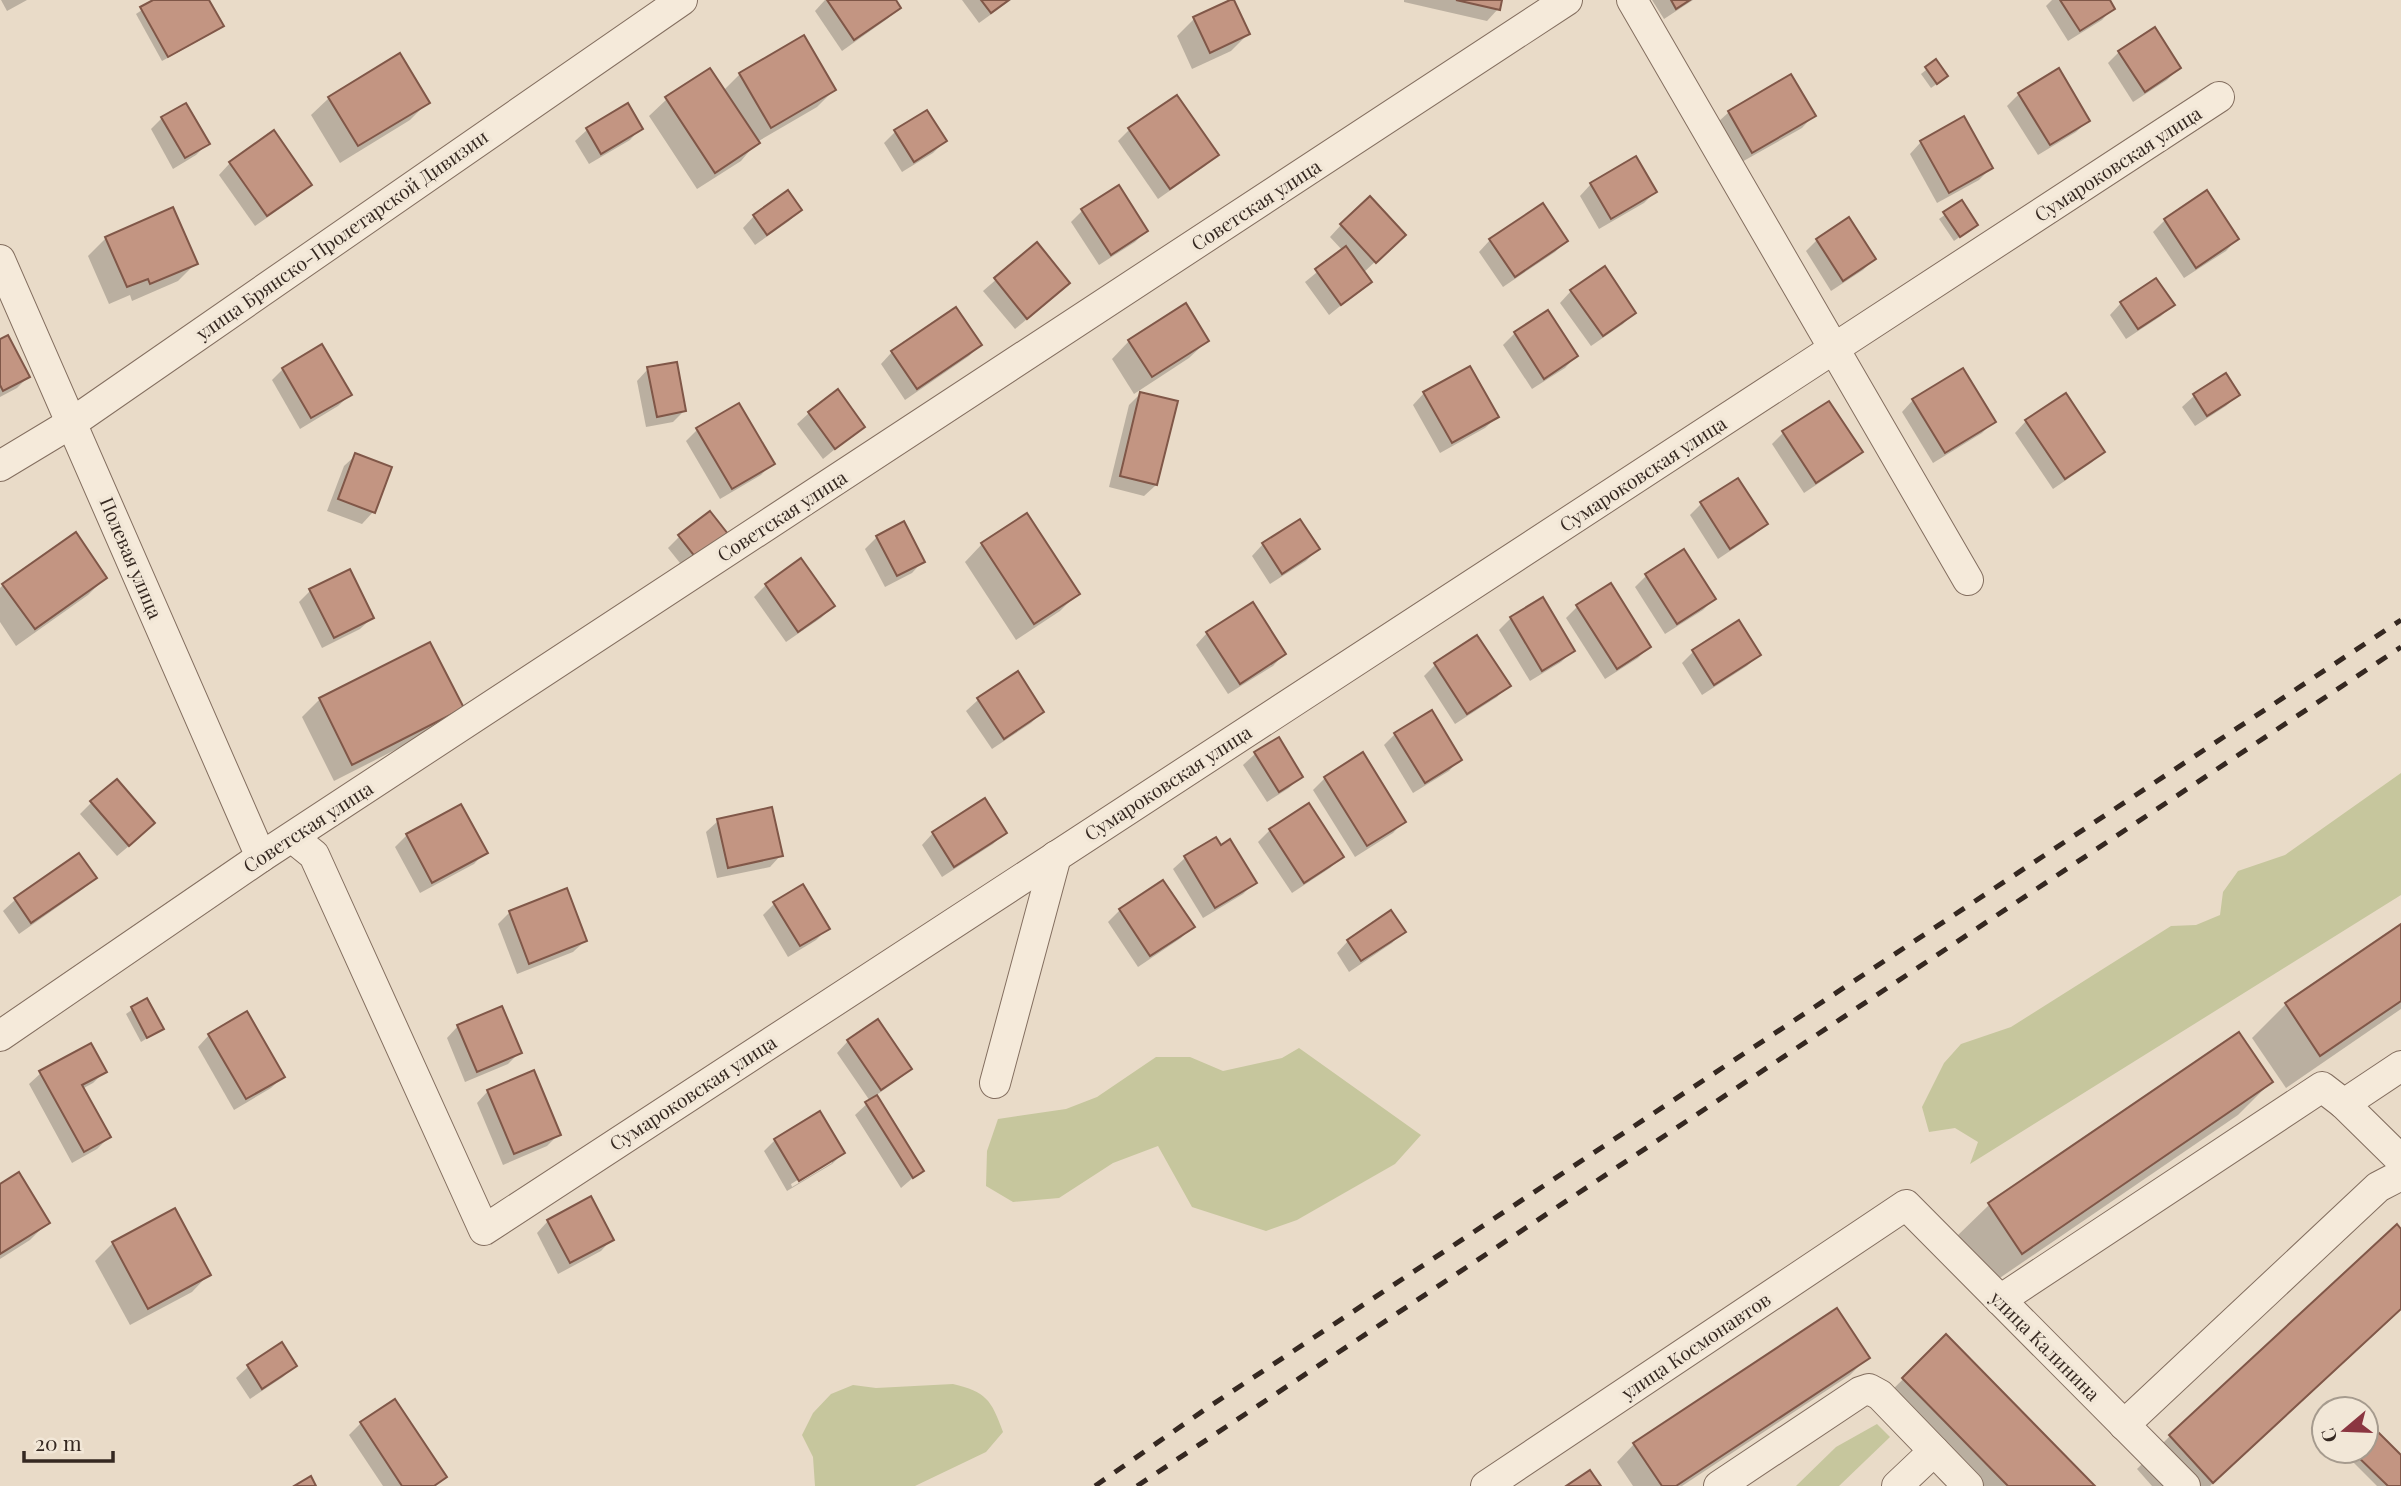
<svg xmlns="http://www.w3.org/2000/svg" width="2401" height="1486" viewBox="0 0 2401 1486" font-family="'Playfair Display',serif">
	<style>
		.green { fill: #c6c69d }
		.shadow { fill: #0003; fill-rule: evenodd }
		.building { fill: #c39582; stroke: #805748; stroke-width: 2 }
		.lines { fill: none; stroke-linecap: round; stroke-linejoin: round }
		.minor-casing { stroke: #836e5f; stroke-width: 32 }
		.minor { stroke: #f5eada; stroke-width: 30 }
		.rail { stroke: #352821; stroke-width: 5; stroke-dasharray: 12 12; stroke-linecap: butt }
		.labels { text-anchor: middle; stroke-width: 7; stroke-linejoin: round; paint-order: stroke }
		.street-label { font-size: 19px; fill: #352821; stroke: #f2e7d7 }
	</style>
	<rect width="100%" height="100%" fill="#e9dbc8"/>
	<g class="green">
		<path d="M2401 773V895L1970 1164 1978 1142 1955 1128 1929 1132 1922 1107 1944 1063 1961 1044 2011 1027 2171 926 2196 925 2220 915 2223 892 2238 871 2285 855Z"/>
		<path d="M1299 1048 1421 1135 1395 1164 1297 1220 1266 1231 1192 1207 1158 1146 1113 1163 1059 1198 1013 1202 986 1186 987 1151 998 1119 1066 1109 1097 1097 1156 1057H1190L1223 1071 1282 1058Z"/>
		<path d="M953 1384C986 1392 991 1399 1003 1432L986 1452 915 1486H815L813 1457 802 1435 813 1413 831 1394 853 1385 876 1388Z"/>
		<path d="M1877 1424 1890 1437 1839 1486H1796L1836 1447Z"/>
	</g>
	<g class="shadow">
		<path d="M1 0H27L7 11Z"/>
		<path d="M157 0H207L221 26 216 31 162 61 136 14Z"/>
		<path d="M825 0H893L899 8 887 19 842 51 815 11Z"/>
		<path d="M962 0H1011L979 23Z"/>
		<path d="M1404 0H1500L1498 9 1487 21 1404 2Z"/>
		<path d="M1652 0H1693L1664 19Z"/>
		<path d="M2052 0H2108L2113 8 2102 20 2068 41 2046 6Z"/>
		<path d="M1194 19 1248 34 1231 51 1192 69 1177 36Z"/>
		<path d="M2119 52 2179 68 2167 80 2133 102 2108 63Z"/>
		<path d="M1936 62 1941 81 1931 88 1921 74Z"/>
		<path d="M740 74 834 90 817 107 757 142 741 161 697 189 649 116 667 99 723 91Z"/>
		<path d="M2019 94 2088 121 2076 132 2038 155 2007 106Z"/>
		<path d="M1176 97 1216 155 1205 166 1158 199 1118 141 1129 130Z"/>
		<path d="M329 98 428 102 410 120 340 163 311 115Z"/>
		<path d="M627 105 641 128 630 140 589 164 575 141 587 130Z"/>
		<path d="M926 112 945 141 933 153 902 172 884 143 895 132Z"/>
		<path d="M1729 112 1813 116 1802 128 1740 163 1717 123Z"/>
		<path d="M162 118 207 144 196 155 173 169 151 129Z"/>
		<path d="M1921 142 1991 168 1979 180 1937 203 1910 154Z"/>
		<path d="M230 163 310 184 298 196 255 226 219 175Z"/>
		<path d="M1591 184 1655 192 1644 203 1599 229 1580 196Z"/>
		<path d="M2206 193 2237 239 2226 251 2184 278 2153 232 2165 220Z"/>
		<path d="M1962 203 1976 225 1954 241 1939 219Z"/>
		<path d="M800 210 789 221 755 245 743 228 754 216Z"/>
		<path d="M1082 211 1146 231 1135 242 1099 265 1071 222Z"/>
		<path d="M1341 225 1392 246 1363 273 1370 282 1329 315 1305 282 1343 251 1330 237Z"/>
		<path d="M106 238 196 263 178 281 132 301 130 295 109 304 88 256Z"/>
		<path d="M1490 240 1566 241 1555 252 1503 287 1479 252Z"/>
		<path d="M1817 240 1874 259 1863 270 1831 291 1806 251Z"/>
		<path d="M1037 244 1057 294 1015 329 983 291Z"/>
		<path d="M1571 291 1634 312 1623 324 1591 346 1560 303Z"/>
		<path d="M2121 303 2172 305 2161 316 2126 339 2110 315Z"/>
		<path d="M1515 333 1576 356 1565 368 1532 389 1503 345Z"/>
		<path d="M0 341 28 377 17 388 0 397Z"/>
		<path d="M1129 341H1207L1189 358 1134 394 1112 359Z"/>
		<path d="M980 345 969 356 905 400 881 364 892 352Z"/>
		<path d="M283 369 350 395 338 406 300 429 272 380Z"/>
		<path d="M648 369 685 410 673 422 646 427 637 381Z"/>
		<path d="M2225 375 2238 395 2226 406 2195 426 2182 407 2194 396Z"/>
		<path d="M1141 393 1156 485 1144 496 1109 487 1129 405Z"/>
		<path d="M1424 393 1497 417 1485 428 1440 453 1413 405Z"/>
		<path d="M1913 400 1993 422 1982 433 1933 463 1902 412Z"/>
		<path d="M809 413 863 426 823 459 797 424Z"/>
		<path d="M2026 421 2103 451 2091 463 2053 489 2015 433Z"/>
		<path d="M697 430 772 463 761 475 720 499 686 441Z"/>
		<path d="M1783 433 1861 452 1849 463 1804 493 1772 444Z"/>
		<path d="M356 455 373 512 362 524 327 511 344 466Z"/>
		<path d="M1701 504 1765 524 1754 535 1718 559 1690 515Z"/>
		<path d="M680 536 729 539 688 573 668 548Z"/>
		<path d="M877 537 923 561 912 573 885 587 865 549Z"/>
		<path d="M982 544 1078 593 1060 611 1016 640 965 562Z"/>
		<path d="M1263 544 1318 549 1306 561 1270 584 1252 556Z"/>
		<path d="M1684 551 1714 599 1703 610 1665 634 1635 587 1646 576Z"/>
		<path d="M800 561 833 606 821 618 786 642 754 597 766 585Z"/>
		<path d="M105 578 88 595 16 646 0 622V588L3 585Z"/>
		<path d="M310 591 372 618 360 629 322 648 299 602Z"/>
		<path d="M1542 600 1573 651 1561 662 1530 681 1499 630 1511 618Z"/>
		<path d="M1578 606 1649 647 1638 658 1605 679 1566 618Z"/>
		<path d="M1207 633 1284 654 1273 666 1228 694 1196 645Z"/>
		<path d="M1693 652 1759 655 1747 666 1702 695 1682 663Z"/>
		<path d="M1435 665 1508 685 1497 697 1455 724 1424 676Z"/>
		<path d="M1017 674 1042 712 1031 723 992 749 966 711 978 700Z"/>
		<path d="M320 699 462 708 444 725 334 781 302 717Z"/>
		<path d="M1395 734 1460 759 1449 771 1413 793 1384 745Z"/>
		<path d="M1278 739 1301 776 1289 788 1267 802 1243 765 1255 754Z"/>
		<path d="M1362 755 1404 821 1393 833 1355 857 1313 790 1325 778Z"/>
		<path d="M92 802 142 835 117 856 80 814Z"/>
		<path d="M1308 805 1342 857 1330 868 1292 893 1258 842 1270 830Z"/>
		<path d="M718 821 781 855 770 867 717 878 706 832Z"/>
		<path d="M933 833H1004L993 844 942 877 922 845Z"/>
		<path d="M407 835 485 852 474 864 420 893 395 847Z"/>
		<path d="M1215 839 1255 882 1243 894 1203 918 1173 869 1185 858Z"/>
		<path d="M78 855 94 877 83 889 19 934 3 911 15 900Z"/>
		<path d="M1163 882 1192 927 1181 938 1138 967 1108 922 1120 910Z"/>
		<path d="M775 903 828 928 816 940 788 957 763 915Z"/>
		<path d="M510 912 585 941 573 952 517 974 498 924Z"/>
		<path d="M2401 926V1009L2286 1088 2252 1038 2286 1004Z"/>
		<path d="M1403 931 1392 943 1349 972 1337 953 1348 941Z"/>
		<path d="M146 1000 162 1029 141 1042 126 1014Z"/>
		<path d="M458 1026 520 1052 508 1064 465 1082 447 1038Z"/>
		<path d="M2238 1034 2271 1082 2238 1115 1988 1286 1955 1238 1989 1205Z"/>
		<path d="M209 1035 283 1077 271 1088 234 1110 198 1047Z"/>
		<path d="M848 1041 910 1069 898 1080 875 1096 922 1170 901 1188 855 1115 870 1101 837 1053Z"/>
		<path d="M105 1071 93 1083 82 1089 109 1137 97 1149 72 1163 29 1084 41 1073Z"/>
		<path d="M488 1091 559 1134 547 1146 503 1165 477 1103Z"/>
		<path d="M775 1140 843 1153 832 1164 787 1191 764 1151ZM832 1159V1163L792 1187 791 1184Z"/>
		<path d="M0 1186 47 1223 30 1240 0 1259Z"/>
		<path d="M548 1221 612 1239 601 1251 558 1274 537 1233Z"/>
		<path d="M2401 1231V1310L2210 1486H2152L2137 1469 2170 1436Z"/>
		<path d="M113 1243 209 1274 192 1292 130 1325 95 1261Z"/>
		<path d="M1946 1337 2093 1486H1974L1886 1396Z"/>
		<path d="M281 1345 294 1366 283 1377 250 1399 236 1378 248 1367Z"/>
		<path d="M1867 1358 1850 1375 1682 1486H1633L1617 1462 1634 1444Z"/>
		<path d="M361 1423 444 1477 436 1486H383L349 1435Z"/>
		<path d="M2366 1447 2401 1457V1486H2377L2352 1461 2362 1451H2366Z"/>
	</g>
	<g class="building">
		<path d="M153 0H209L224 26 168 57 140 7Z"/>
		<path d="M827 0H896L901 8 854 40Z"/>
		<path d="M981 0H1009L991 13Z"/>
		<path d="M1230 0H1234L1250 34 1210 53 1193 17Z"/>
		<path d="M1456 0H1502L1500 10Z"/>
		<path d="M1671 0H1690L1676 9Z"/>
		<path d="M2060 0H2110L2115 9 2080 31Z"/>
		<path d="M2155 27 2181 68 2145 92 2118 51Z"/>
		<path d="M804 35 836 90 771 128 739 73Z"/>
		<path d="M400 53 430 103 358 146 328 97Z"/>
		<path d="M1936 59 1948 76 1937 84 1925 67Z"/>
		<path d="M710 68 760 143 715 173 665 97Z"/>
		<path d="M2059 68 2090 121 2050 145 2018 93Z"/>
		<path d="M1791 74 1816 116 1752 153 1728 111Z"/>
		<path d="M1177 95 1219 155 1170 189 1128 128Z"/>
		<path d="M186 103 210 144 185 158 161 117Z"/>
		<path d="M628 103 643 129 601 154 586 128Z"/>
		<path d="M927 110 947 141 914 162 894 130Z"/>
		<path d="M1964 116 1993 168 1949 193 1920 141Z"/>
		<path d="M274 130 312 185 267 216 229 162Z"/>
		<path d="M1636 156 1657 192 1611 219 1590 183Z"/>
		<path d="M1119 185 1148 231 1111 255 1081 209Z"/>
		<path d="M788 190 802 210 767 235 753 215Z"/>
		<path d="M2207 190 2239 239 2196 268 2164 219Z"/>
		<path d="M1370 196 1406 235 1376 263 1340 224Z"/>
		<path d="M1962 200 1978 225 1960 237 1943 212Z"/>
		<path d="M1543 203 1568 241 1515 277 1489 239Z"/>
		<path d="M173 207 198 264 150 284 148 279 127 287 105 237Z"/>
		<path d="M1849 217 1876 259 1843 281 1816 239Z"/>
		<path d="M1037 242 1070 283 1027 319 994 278Z"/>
		<path d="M1346 246 1372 282 1341 305 1315 269Z"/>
		<path d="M1605 266 1636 313 1603 336 1570 290Z"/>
		<path d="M2156 278 2175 305 2138 329 2120 302Z"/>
		<path d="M1186 303 1209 341 1152 377 1128 340Z"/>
		<path d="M956 307 982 345 917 389 891 351Z"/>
		<path d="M1548 310 1578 356 1544 379 1514 332Z"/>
		<path d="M8 335 30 377 3 391 0 385V339Z"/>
		<path d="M322 344 352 395 311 418 282 368Z"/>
		<path d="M677 362 686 411 657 417 647 367Z"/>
		<path d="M1470 366 1499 417 1452 443 1423 392Z"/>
		<path d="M1963 368 1996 422 1945 453 1912 399Z"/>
		<path d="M2226 373 2240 395 2207 416 2193 394Z"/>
		<path d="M838 389 865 427 835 449 808 412Z"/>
		<path d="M1140 392 1178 401 1157 485 1120 476Z"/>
		<path d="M2066 393 2105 452 2065 479 2025 420Z"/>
		<path d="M1829 401 1863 452 1816 483 1782 431Z"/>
		<path d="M739 403 775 464 732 489 696 428Z"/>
		<path d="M355 453 392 467 375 513 338 499Z"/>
		<path d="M1738 478 1768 524 1730 549 1700 502Z"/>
		<path d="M710 511 732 539 700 563 678 535Z"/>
		<path d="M1027 513 1080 594 1034 624 981 543Z"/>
		<path d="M1300 519 1320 549 1282 574 1262 543Z"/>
		<path d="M904 521 925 562 897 576 876 536Z"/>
		<path d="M76 532 107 578 35 629 2 584Z"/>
		<path d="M1684 549 1716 599 1677 624 1645 574Z"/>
		<path d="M801 558 835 606 798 632 765 584Z"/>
		<path d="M350 569 374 618 334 638 309 589Z"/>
		<path d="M1611 583 1651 647 1617 669 1576 605Z"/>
		<path d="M1543 597 1575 651 1542 671 1510 617Z"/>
		<path d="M1253 602 1286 654 1240 684 1206 632Z"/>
		<path d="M1739 620 1761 655 1714 685 1692 650Z"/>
		<path d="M1477 635 1511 686 1467 714 1434 663Z"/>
		<path d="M430 642 464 708 352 765 319 698Z"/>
		<path d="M1018 671 1044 712 1004 739 977 698Z"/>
		<path d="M1432 710 1462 760 1425 783 1394 733Z"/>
		<path d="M1279 737 1303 777 1279 792 1254 752Z"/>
		<path d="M1363 752 1406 822 1367 846 1324 777Z"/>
		<path d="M117 779 155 823 129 846 90 801Z"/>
		<path d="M985 798 1007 833 954 867 932 832Z"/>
		<path d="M1309 803 1344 857 1304 883 1269 829Z"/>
		<path d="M461 804 488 853 432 883 406 834Z"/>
		<path d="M772 807 783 856 728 868 717 819Z"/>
		<path d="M1216 837 1221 845 1230 839 1257 883 1215 908 1184 856Z"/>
		<path d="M79 853 97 878 31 923 14 898Z"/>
		<path d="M1163 880 1195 927 1150 956 1119 909Z"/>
		<path d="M803 884 830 929 800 946 773 902Z"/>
		<path d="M567 888 587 941 529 964 509 911Z"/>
		<path d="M1391 910 1406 932 1361 961 1347 940Z"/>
		<path d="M2401 924V1001L2320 1056 2285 1003Z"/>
		<path d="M147 998 164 1029 147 1038 131 1007Z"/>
		<path d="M502 1006 522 1053 477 1072 457 1025Z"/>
		<path d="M247 1011 285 1077 246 1099 208 1034Z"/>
		<path d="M878 1019 912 1069 881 1090 847 1040Z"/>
		<path d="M2239 1032 2273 1082 2022 1254 1988 1203Z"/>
		<path d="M91 1043 107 1072 82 1085 111 1137 84 1152 39 1071Z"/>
		<path d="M534 1070 561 1135 514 1154 487 1090Z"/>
		<path d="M877 1095 924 1171 913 1178 865 1102Z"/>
		<path d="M820 1111 845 1153 799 1181 774 1139Z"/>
		<path d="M19 1172 50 1223 0 1254V1184Z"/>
		<path d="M591 1196 614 1240 570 1263 547 1220Z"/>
		<path d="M175 1208 211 1275 148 1309 112 1242Z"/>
		<path d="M2397 1224 2401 1229V1309L2213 1483 2169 1435Z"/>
		<path d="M1837 1308 1870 1358 1676 1486H1662L1633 1443Z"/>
		<path d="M1946 1334 2095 1486H2008L1902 1378Z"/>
		<path d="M282 1342 297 1366 262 1389 247 1365Z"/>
		<path d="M395 1399 447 1477 434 1486H402L360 1422Z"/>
		<path d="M2378 1432 2401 1455V1486H2388L2356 1455 2359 1451H2366V1444Z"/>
		<path d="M1590 1470 1601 1486H1566Z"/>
		<path d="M311 1476 316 1486H294Z"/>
	</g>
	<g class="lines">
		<g class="minor-casing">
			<g id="minor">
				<path d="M1632 0 1968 580"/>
				<path d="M0 260 261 857"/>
				<path d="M0 466 73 422 682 0"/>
				<path d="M293 838 314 855 484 1230 2219 97"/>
				<path d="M0 1036 261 857 1567 0"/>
				<path d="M995 1083 1056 856"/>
				<path d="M2344 1104 2401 1160"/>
				<path d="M2000 1300 2322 1087 2344 1104 2401 1066"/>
				<path d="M2124 1425 2378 1187 2401 1175"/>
				<path d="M1486 1486 1906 1205 2185 1486"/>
				<path d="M1719 1486 1860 1392 1869 1389 1880 1395 1968 1486"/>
				<path d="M1897 1486 1934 1451"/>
			</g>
		</g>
		<use href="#minor" class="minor"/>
		<g class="rail">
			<path d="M1095 1486 1210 1406 2401 620"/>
			<path d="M1137 1486 2401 647"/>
		</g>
	</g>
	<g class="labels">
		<g class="street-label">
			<text transform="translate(2118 164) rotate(-33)" y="7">Сумароковская улица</text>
			<text transform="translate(1256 205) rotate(-33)" y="7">Советская улица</text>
			<text transform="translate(342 235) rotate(-35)" y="7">улица Брянско-Пролетарской Дивизии</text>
			<text transform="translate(1643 474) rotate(-33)" y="7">Сумароковская улица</text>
			<text transform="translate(782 516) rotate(-33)" y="7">Советская улица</text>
			<text transform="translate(131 558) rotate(67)" y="7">Полевая улица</text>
			<text transform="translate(1168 783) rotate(-33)" y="7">Сумароковская улица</text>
			<text transform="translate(308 827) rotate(-33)" y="7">Советская улица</text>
			<text transform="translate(693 1093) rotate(-33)" y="7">Сумароковская улица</text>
			<text transform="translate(1696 1346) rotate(-34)" y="7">улица Космонавтов</text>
			<text transform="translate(2045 1346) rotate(45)" y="7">улица Калинина</text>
		</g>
	</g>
	<g transform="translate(2345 1430) rotate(251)"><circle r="33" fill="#f2e7d7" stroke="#a69b8e" stroke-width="2"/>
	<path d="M0-5L12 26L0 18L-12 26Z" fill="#8b3641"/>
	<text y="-10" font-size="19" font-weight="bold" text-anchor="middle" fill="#352821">С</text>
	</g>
	<path d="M24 1451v10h89v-10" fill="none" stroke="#352821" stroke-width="3.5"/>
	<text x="35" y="1451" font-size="21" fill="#352821" stroke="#f2e7d7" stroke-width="5" paint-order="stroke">20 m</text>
</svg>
